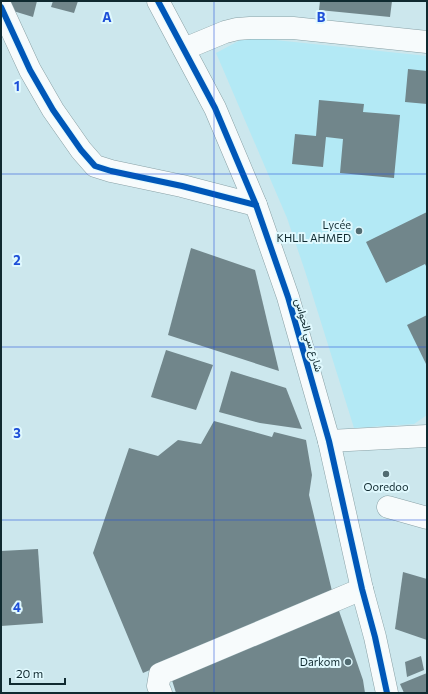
<svg xmlns="http://www.w3.org/2000/svg" width="428" height="694" viewBox="0 0 428 694" font-family="Commissioner,Vazirmatn,sans-serif">
	<style>
		.built { fill: #b3e9f5 }
		.building { fill: #71868b }
		.lines { fill: none; stroke-linecap: round; stroke-linejoin: round }
		.street-casing { stroke: #89a1a6; stroke-width: 23 }
		.secondary-casing { stroke: #89a1a6; stroke-width: 23 }
		.street { stroke: #f7fbfc; stroke-width: 22 }
		.secondary { stroke: #f7fbfc; stroke-width: 22 }
		.cycleway-casing { stroke: #e0f9fe; stroke-width: 8 }
		.cycleway { stroke: #0057b8; stroke-width: 6 }
		.grid { fill: none; stroke: #1d4ed8; stroke-width: 1; stroke-opacity: 0.55 }
		.poi-dot { fill: #526c72; stroke: #e0f9fe; stroke-width: 1.5 }
		.labels { text-anchor: middle; stroke-width: 4; stroke-linejoin: round; paint-order: stroke }
		.poi-label { font-size: 11px; fill: #102a30; stroke: #e0f9fe; text-anchor: end }
		.street-label { font-size: 11px; fill: #102a30; stroke: #e0f9fe }
		.grid-label { font-size: 13px; text-anchor: middle; font-weight: bold; fill: #1d4ed8; stroke: #e0f9fe; stroke-width: 4; stroke-linejoin: round; paint-order: stroke }
	</style>
	<rect width="100%" height="100%" fill="#cce7ed"/>
	<path class="built" d="M246 37 427 56V415L414 424 354 428 305 271 287 218 216 53Z"/>
	<g class="building">
		<path d="M6 1H37L33 17 10 10Z"/>
		<path d="M53 1H78L74 13 51 7Z"/>
		<path d="M320 1H392L390 17 319 10Z"/>
		<path d="M408 69 427 71V104L405 102Z"/>
		<path d="M319 100 364 104 363 112 400 115 394 178 340 173 343 139 326 137 323 167 292 164 295 134 316 136Z"/>
		<path d="M427 212V268L425 264 386 283 366 242Z"/>
		<path d="M191 248 255 270 279 371 168 335Z"/>
		<path d="M427 315V366L407 325Z"/>
		<path d="M166 350 213 365 196 410 151 397Z"/>
		<path d="M231 371 286 388 302 429 260 423 219 412Z"/>
		<path d="M214 421 272 437 274 432 306 440 312 475 309 495 332 591 143 673 93 553 129 448 158 456 178 440 201 444Z"/>
		<path d="M38 549 43 623 1 626V551Z"/>
		<path d="M403 572 427 579V640L395 629Z"/>
		<path d="M338 608 363 680 365 693H176L171 677Z"/>
		<path d="M421 656 424 670 407 677 405 662Z"/>
		<path d="M427 673V693H404L400 684Z"/>
	</g>
	<g class="lines">
		<g class="street-casing">
			<g id="street">
				<path d="M1 7 30 70 53 110 81 150 95 166 111 171 182 186 256 205"/>
				<path d="M184 49 225 32 237 29 250 28H293L427 42"/>
				<path d="M329 441 427 436"/>
				<path d="M388 507 427 518"/>
				<path d="M161 693 158 686 160 674 362 589"/>
			</g>
		</g>
		<g class="secondary-casing">
			<path id="secondary" d="M158 1 215 108 256 205 288 297 329 441 362 589 375 637 387 693"/>
		</g>
		<use href="#street" class="street"/>
		<use href="#secondary" class="secondary"/>
		<g class="cycleway-casing">
			<g id="cycleway">
				<path d="M158 1 215 108 256 205 288 297 329 441 362 589 375 637 387 693"/>
				<path d="M1 7 30 70 53 110 81 150 95 166 111 171 182 186 256 205"/>
			</g>
		</g>
		<use href="#cycleway" class="cycleway"/>
	</g>
	<path class="grid" d="M214 1V693M1 174H427M1 347H427M1 520H427"/>
	<g class="poi-dot">
		<circle cx="359" cy="231" r="4"/>
		<circle cx="386" cy="474" r="4"/>
		<circle cx="348" cy="662" r="4"/>
	</g>
	<g class="labels">
		<g class="poi-label">
			<text x="351" y="229">Lycée<tspan x="351" dy="13">KHLIL AHMED</tspan></text>
			<text x="386" y="491" text-anchor="middle">Ooredoo</text>
			<text x="340" y="666">Darkom</text>
		</g>
		<g class="street-label">
			<text transform="translate(309 335) rotate(74)" y="4">شارع سي الحواس</text>
		</g>
	</g>
	<g class="grid-label">
		<text x="107" y="22">A</text>
		<text x="321" y="22">B</text>
		<text x="17" y="91">1</text>
		<text x="17" y="265">2</text>
		<text x="17" y="438">3</text>
		<text x="17" y="612">4</text>
	</g>
	<rect width="428" height="694" fill="none" stroke="#102a30" stroke-width="4"/>
	<path d="M10 678v6h55v-6" fill="none" stroke="#102a30" stroke-width="2"/>
	<text x="16" y="678" font-size="12" fill="#102a30" stroke="#e0f9fe" stroke-width="3" paint-order="stroke">20 m</text>
</svg>
